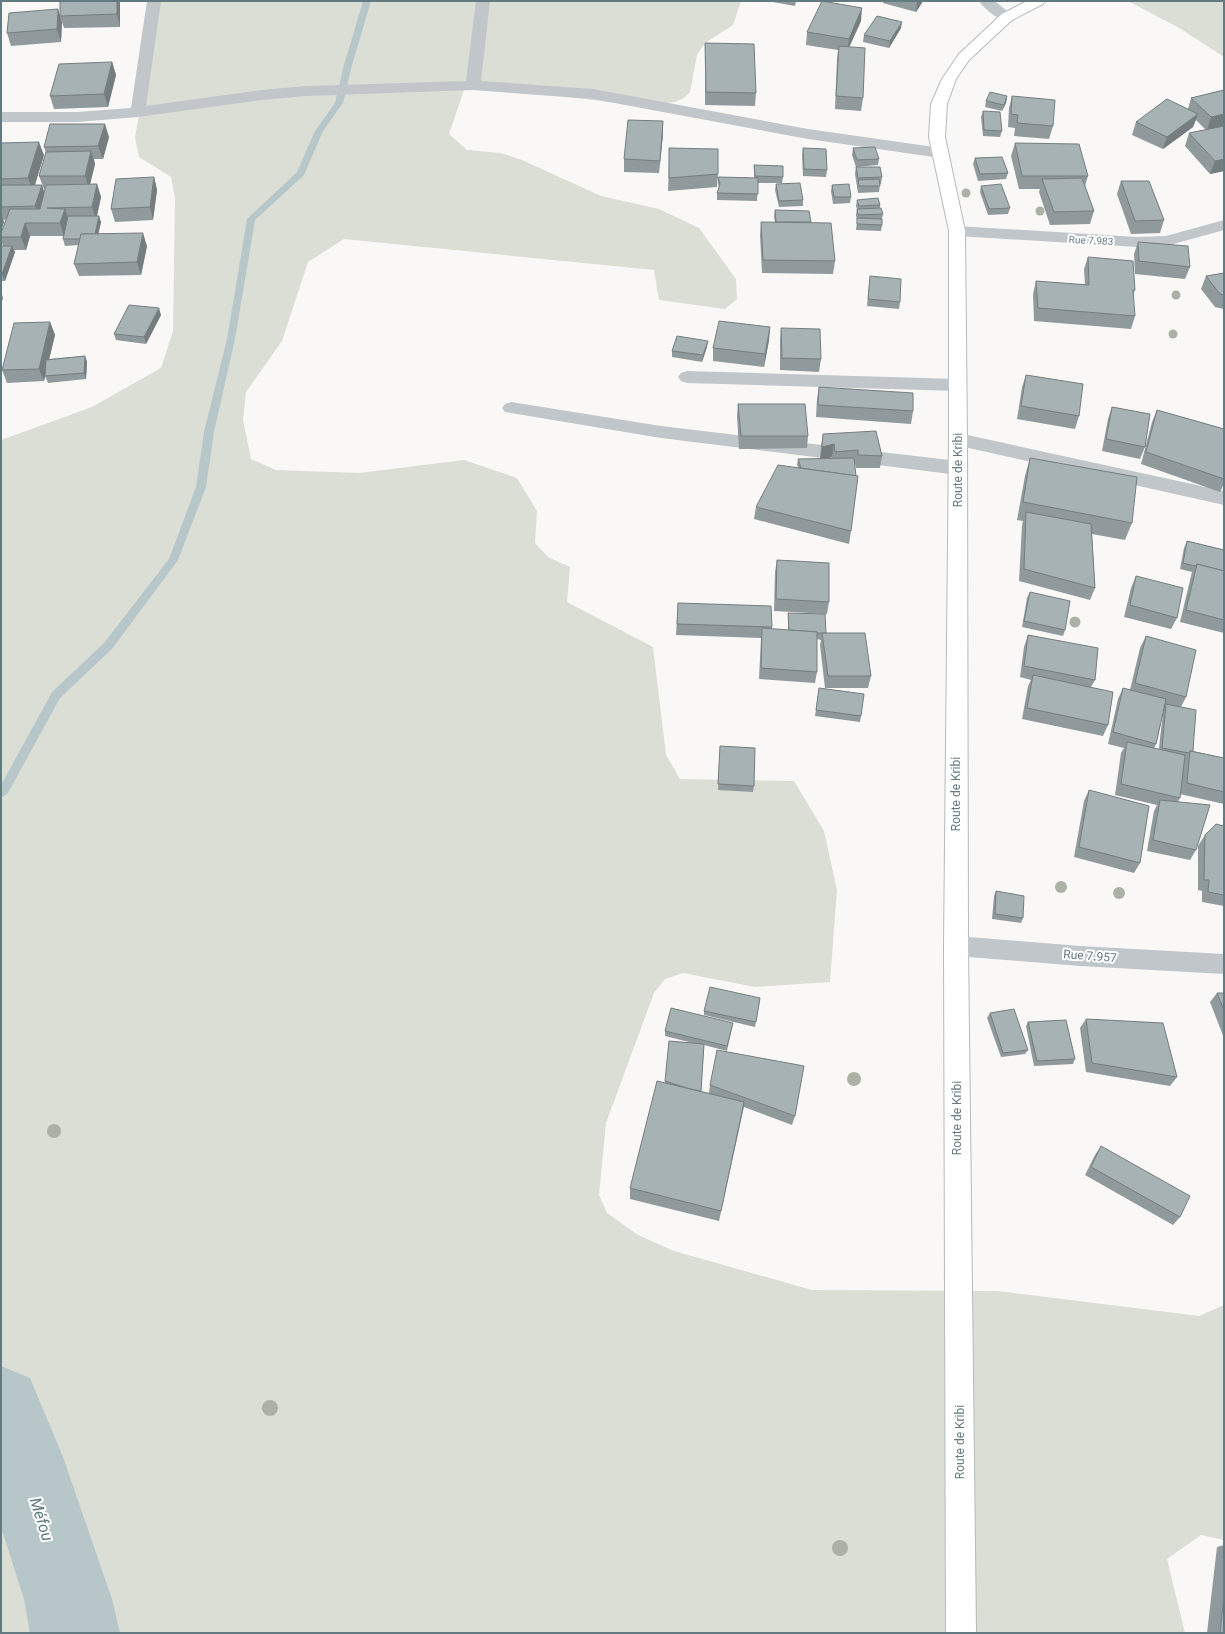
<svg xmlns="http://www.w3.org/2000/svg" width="1225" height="1634" viewBox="0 0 1225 1634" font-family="Roboto,sans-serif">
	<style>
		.green { fill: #daded5 }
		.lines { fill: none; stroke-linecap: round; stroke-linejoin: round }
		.stream { fill: #b7c7c9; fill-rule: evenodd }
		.river { fill: #b7c7c9; fill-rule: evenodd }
		.primary-casing { stroke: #b4babd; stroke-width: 2 }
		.street { fill: #c0c6c9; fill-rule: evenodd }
		.primary { fill: #fff; fill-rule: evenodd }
		.tree { fill: #abb2a5 }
		.wall { fill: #90999c; fill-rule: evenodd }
		.shaded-wall { fill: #757d7f }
		.building { fill: #a7b2b5; stroke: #757d7f }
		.labels { text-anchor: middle; stroke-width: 4; stroke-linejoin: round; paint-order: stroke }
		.far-street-label { font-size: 10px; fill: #647a81; stroke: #fff }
		.street-label { font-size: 12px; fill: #647a81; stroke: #fff }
		.near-water-label { font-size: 16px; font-style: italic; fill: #5f787b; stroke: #fff }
	</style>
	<rect width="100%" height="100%" fill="#f9f8f6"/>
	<g class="green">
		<path d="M160 1H741L733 25 705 43 697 55 690 92 684 98 675 102 641 106 511 90H464L449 134 467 150 501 153 522 160 601 196 659 209 699 228 736 279 737 299 725 309 659 300 654 270 344 239 308 262 282 341 246 392 243 420 251 459 276 470 359 473 464 460 517 478 537 511 535 543 548 557 570 567 567 602 653 647 666 755 680 779 794 781 824 831 837 890 830 982 755 987 683 973 665 979 654 993 606 1123 599 1195 607 1213 638 1235 674 1251 812 1290 997 1291 1199 1316 1224 1305V1540L1201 1535 1167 1559 1185 1633H1V440L92 407 161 368 173 331 175 198 171 177 139 157 135 137Z"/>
		<path d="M1128 1H1224V57L1181 29Z"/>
	</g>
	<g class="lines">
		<path class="stream" d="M363 1H371L352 65 343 103 323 131 304 175 255 220 235 339 214 432 206 487 178 560 112 649 60 698 8 793 1 798V785L52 692 104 643 169 559 196 487 204 432 227 339 247 219 297 172 315 131 335 103 344 65Z"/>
		<path class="river" d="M1 1366 30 1378 63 1457 112 1599 120 1633H30L24 1599 1 1527Z"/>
		<g class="primary-casing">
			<path id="primary" d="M1027 1H1045L1043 4 1012 20 969 60 956 79 947 104 945 137 965 231 967 439 968 946 976 1633H946L944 946 949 439V231L929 137 931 104 942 79 959 54 1002 14Z"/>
		</g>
		<g class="street">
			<path d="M147 1H161L146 106 262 90 306 86 466 81 476 1H490L481 81 593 89 808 129 941 148 947 150 949 153 947 156 941 158 808 139 593 99 473 90 306 96 262 100 138 117 77 122H1V112H77L131 108Z"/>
			<path d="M979 1H995L1014 17 1012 20C1001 23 985 10 979 1Z"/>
			<path d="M1224 220V230L1166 246 1137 247 957 236 951 235 949 231 951 227 957 226 1137 237 1166 236Z"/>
			<path d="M687 371 958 379 964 381 967 385 964 389 958 391 687 383 681 381 678 377 681 373Z"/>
			<path d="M511 402 661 426 958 461 965 463 967 468 965 473 958 475 661 438 505 412 502 408 505 404Z"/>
			<path d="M958 433 1224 491V505L951 444 949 439 951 434Z"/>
			<path d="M956 936 1080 946 1224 954V974L1080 966 956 956 948 953 944 946 948 939Z"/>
		</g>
		<use href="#primary" class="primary"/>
	</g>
	<g class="tree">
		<circle cx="966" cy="193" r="4.5"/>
		<circle cx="1040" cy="211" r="4.5"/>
		<circle cx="1176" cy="295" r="4.5"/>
		<circle cx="1173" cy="334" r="4.5"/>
		<circle cx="1075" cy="622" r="5.5"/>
		<circle cx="1061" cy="887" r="6"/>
		<circle cx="1119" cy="893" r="6"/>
		<circle cx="854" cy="1079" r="7"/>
		<circle cx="54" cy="1131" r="7"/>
		<circle cx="270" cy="1408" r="8"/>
		<circle cx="840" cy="1548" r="8"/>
	</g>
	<g class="wall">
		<path d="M767 1H796L795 6Z"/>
		<path d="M883 1H923L916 12 883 3Z"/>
		<path d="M120 3V27L64 28 60 16Z"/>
		<path d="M861 21 849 47 863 98 861 111 835 109 837 59 838 50 806 45 807 32Z"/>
		<path d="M62 22 61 42 11 46 7 33Z"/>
		<path d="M901 28 889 48 863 42 864 35Z"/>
		<path d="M705 43 756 93 755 106 705 105Z"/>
		<path d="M112 62 116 75 108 107 54 109 50 96Z"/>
		<path d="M1224 90V126L1218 127 1224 126V171L1210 174 1185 146 1189 133 1206 130 1196 120 1193 127 1163 149 1132 135 1136 122 1188 109 1191 98Z"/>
		<path d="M1007 96 1006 103 1002 111 985 107 986 101Z"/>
		<path d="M1012 96 1053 126 1049 139 1014 136 1015 128 1008 127 1009 108Z"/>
		<path d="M983 111 1002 131 1000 137 983 136 981 117Z"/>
		<path d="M663 121V134L659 173 624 172V159Z"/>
		<path d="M109 137 103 159H94L95 164 90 184H97L101 197 97 216 101 222 98 234 147 246 141 275 79 276 74 264 79 245 65 246 63 239V236H30L26 250H14L15 252 5 281H1V246H3L1 240V233L6 219 3 220 4 222 1 231V143L44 155 35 185H42L44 193 45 189H44L39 176 46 153 44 147Z"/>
		<path d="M1015 143 1088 176 1085 186 1094 211 1090 224 1050 225 1039 192 1040 189H1019L1011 156Z"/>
		<path d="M803 148 827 170 826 177 803 176 802 155Z"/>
		<path d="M853 148 879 159 878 165 856 167 852 155Z"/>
		<path d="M975 158 1008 173 1006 179 978 181 973 164Z"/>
		<path d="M669 161 718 174 717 187 668 191Z"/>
		<path d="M754 165 783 177 782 183H758L757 201 717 200V193L719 188 718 183V177L754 178Z"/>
		<path d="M856 167 882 177 881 184H880L879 192 858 193 855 174Z"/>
		<path d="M154 177 157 190 153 220 115 222 111 209Z"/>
		<path d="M1121 181 1164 220 1160 233 1131 234 1117 194Z"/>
		<path d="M776 184 803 200V206L779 207 775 190Z"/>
		<path d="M832 185 851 197 850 203 833 204 831 191Z"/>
		<path d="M981 186 1010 208 1008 214 988 215 980 192Z"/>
		<path d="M857 200 880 205V208L883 214 882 219V225L881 231 856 230 857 220 856 215 857 209 856 206Z"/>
		<path d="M775 210 811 222 835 261 833 274 762 273 760 235 761 222H775L774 217Z"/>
		<path d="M1138 242 1190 267 1185 279 1135 274 1134 254Z"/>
		<path d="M1088 257 1135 290 1133 295 1135 316 1131 329 1034 321 1033 294 1036 281 1085 285 1084 269Z"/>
		<path d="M1224 273V309L1215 307 1201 289 1206 276Z"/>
		<path d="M870 276 900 302 899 309 867 306Z"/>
		<path d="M161 315 146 344 116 340 114 334Z"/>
		<path d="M50 322 55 335 49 359 85 356 87 362 86 379 48 383 45 376 44 381 7 383 2 370Z"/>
		<path d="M770 327 769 340 764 367 713 361V348Z"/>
		<path d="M781 328 821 359 819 372 780 370V341Z"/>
		<path d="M707 347 702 362 672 357V351Z"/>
		<path d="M1026 375 1079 416 1075 429 1017 419 1022 387Z"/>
		<path d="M819 387 913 411 911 424 816 417 817 399Z"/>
		<path d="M738 404 808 436 807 448 739 449 737 416Z"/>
		<path d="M1112 407 1145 447 1140 459 1102 451 1108 419Z"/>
		<path d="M1157 410 1224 429V484L1220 492 1141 464 1152 422Z"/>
		<path d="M823 434 882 456 880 468H856L855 463H854L851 531 849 544 754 519 756 507 798 467 797 465 798 459H820L821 446ZM832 457V458L825 459Z"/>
		<path d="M1030 458 1132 523 1125 540 1092 534 1095 588 1090 600 1019 581 1022 525 1023 521 1017 520 1025 476Z"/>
		<path d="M1187 541 1224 550V633L1180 622 1191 576 1192 572 1180 569 1184 548Z"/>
		<path d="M777 560 829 602 827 614 774 611 775 572Z"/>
		<path d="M1136 576 1177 618 1171 629 1124 617 1131 588Z"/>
		<path d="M1030 592 1065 630 1063 636 1022 627 1027 598Z"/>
		<path d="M678 603 772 627V629L788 630V613L826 633 871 676 868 688H825L820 645 821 640 817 639V672L815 683 759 679 761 638 676 635Z"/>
		<path d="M1028 635 1095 680 1091 687 1108 725 1103 736 1022 719 1028 686 1031 680 1020 677 1024 647Z"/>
		<path d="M1146 636 1186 697 1181 707 1193 751 1224 758V804L1180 794V798L1178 802 1196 850 1190 860 1147 851 1154 811 1157 805 1115 795 1121 753 1124 748 1108 744 1118 699 1123 688 1130 690 1140 648ZM1163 714 1160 738 1159 749 1154 748 1156 744Z"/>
		<path d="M819 688 861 716 860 722 815 716Z"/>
		<path d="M720 751 754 786 753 792 718 790Z"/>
		<path d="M1089 790 1140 863 1134 873 1074 857 1084 801Z"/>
		<path d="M1224 826V906L1202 902V891L1198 890V846L1205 835Z"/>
		<path d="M996 891 1023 918 1021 923 992 919 994 896Z"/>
		<path d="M1217 993H1224V1038L1210 1002Z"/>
		<path d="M760 998 755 1027 704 1015V1011Z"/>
		<path d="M990 1013 1028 1050 1025 1054 1001 1057 987 1018Z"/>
		<path d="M1086 1019 1177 1077 1170 1086 1086 1072 1080 1028Z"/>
		<path d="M1028 1022 1075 1059 1073 1064 1034 1066 1026 1026Z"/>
		<path d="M733 1023 727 1051 704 1045 701 1091 709 1093 710 1085 795 1116 792 1125 744 1107 719 1221 630 1199V1188L665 1083 669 1041 693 1043 665 1036V1031Z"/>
		<path d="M1101 1146 1180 1217 1173 1225 1085 1175 1095 1155Z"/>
		<path d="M1224 1545V1633H1207L1217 1547Z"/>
	</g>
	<g class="shaded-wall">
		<path d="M117 1H120V27L117 14Z"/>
		<path d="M917 1H923L916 12Z"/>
		<path d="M862 8 861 21 847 52 849 39Z"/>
		<path d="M58 9 62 22 61 42 57 29Z"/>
		<path d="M902 22 901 28 889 48 890 41Z"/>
		<path d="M112 62 116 75 108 107 104 94Z"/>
		<path d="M1007 96 1006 103 1002 111Z"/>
		<path d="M1198 114 1193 127 1163 149 1167 137Z"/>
		<path d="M1224 114V126L1207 130 1211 117Z"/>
		<path d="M663 121V134L659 173 660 161Z"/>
		<path d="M105 124 109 137 103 159 98 146Z"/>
		<path d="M39 142 44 155 33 191 28 178Z"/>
		<path d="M91 151 95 164 89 189 85 176Z"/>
		<path d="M1224 159V171L1210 174 1215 161Z"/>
		<path d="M154 177 157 190 153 220 150 207Z"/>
		<path d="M97 184 101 197 96 220 92 207Z"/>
		<path d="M42 185 46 198 40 219 35 206Z"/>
		<path d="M65 209 69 222 64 236 60 223Z"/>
		<path d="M1 214 4 222 1 231Z"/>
		<path d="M99 216 101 222 96 245 94 238Z"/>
		<path d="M25 223 30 236 26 250 21 237Z"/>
		<path d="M143 233 147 246 141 275 137 262Z"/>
		<path d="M12 246 15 252 5 281 2 274Z"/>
		<path d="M1 292 3 298 1 305Z"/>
		<path d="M159 308 161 315 146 344 144 337Z"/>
		<path d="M50 322 55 335 44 381 39 369Z"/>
		<path d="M770 327 769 340 764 367 765 354Z"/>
		<path d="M708 341 707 347 702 362 703 355Z"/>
		<path d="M85 356 87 362 86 379 84 373Z"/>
		<path d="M834 444 832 457 820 460 822 447Z"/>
	</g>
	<g class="building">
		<path d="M60 1H117V14L60 16Z"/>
		<path d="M822 1 862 8 849 39 807 32Z"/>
		<path d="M58 9 57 29 7 33 9 13Z"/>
		<path d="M877 16 902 22 890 41 864 35Z"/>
		<path d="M705 43 754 44 756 93 706 92Z"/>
		<path d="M839 46 865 48 863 98 836 96Z"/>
		<path d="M112 62 104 94 50 96 59 64Z"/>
		<path d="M1224 90V114L1211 117 1191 98Z"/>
		<path d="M990 92 1007 96 1004 105 986 101Z"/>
		<path d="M1012 96 1055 100 1053 126 1017 123 1018 115 1011 114Z"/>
		<path d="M1167 99 1198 114 1167 137 1136 122Z"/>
		<path d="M983 111 1000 112 1002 131 984 130Z"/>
		<path d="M628 120 663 121 660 161 624 159Z"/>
		<path d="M50 124H105L98 146 44 147Z"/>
		<path d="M1224 126V159L1215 161 1189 133Z"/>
		<path d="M39 142 28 178 1 179V143Z"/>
		<path d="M1015 143 1079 144 1088 176H1022Z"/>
		<path d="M875 147 879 159 857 160 853 148Z"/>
		<path d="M669 148 718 149V174L669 178Z"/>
		<path d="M803 148 826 149 827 170 804 169Z"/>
		<path d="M91 151 85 176H39L46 152Z"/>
		<path d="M1002 157 1008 173 980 174 975 158Z"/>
		<path d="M754 165 783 166V177L755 176Z"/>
		<path d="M856 167H880L882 177 858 178Z"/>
		<path d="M154 177 150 207 111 209 116 179Z"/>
		<path d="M718 177 758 178V194L717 193 720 184Z"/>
		<path d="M1082 178 1094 211 1054 212 1042 179Z"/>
		<path d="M879 179 880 186H859L858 180Z"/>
		<path d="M1121 181H1149L1164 220 1135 221Z"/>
		<path d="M800 183 803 200 779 201 776 184Z"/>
		<path d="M97 184 92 207 47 208 65 209 60 223H25L21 237H1V233L10 209H40L46 185Z"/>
		<path d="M849 184 851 197H834L832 185Z"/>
		<path d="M1001 184 1010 208 989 209 981 186Z"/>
		<path d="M2 185H42L35 206 1 207V188Z"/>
		<path d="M878 198 880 205 859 206 857 200Z"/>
		<path d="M881 208 883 214 858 215 857 209Z"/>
		<path d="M775 210 809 211 811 222H776Z"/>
		<path d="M68 216H99L95 234H81L80 239H63Z"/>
		<path d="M857 218 882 219V225L857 224Z"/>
		<path d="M761 222 831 223 835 261 763 260Z"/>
		<path d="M143 233 137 262 74 264 81 234Z"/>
		<path d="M1138 242 1188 246 1190 267 1139 261Z"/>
		<path d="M1 246H12L2 274H1Z"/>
		<path d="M1088 257 1133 261 1135 290H1133L1135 316 1038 308 1036 281 1089 285Z"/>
		<path d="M1224 273V295L1220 294 1206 276Z"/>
		<path d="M870 276 901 279 900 302 868 299Z"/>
		<path d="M129 305 159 308 144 337 114 334Z"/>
		<path d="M719 321 770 327 765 354 713 348Z"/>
		<path d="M50 322 39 369 2 370 14 323Z"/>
		<path d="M781 328 820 329 821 359 782 358Z"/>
		<path d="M677 336 708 341 703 355 672 351Z"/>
		<path d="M85 356 84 373 45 376 46 360Z"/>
		<path d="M1026 375 1083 384 1079 416 1021 406Z"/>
		<path d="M819 387 913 393V411L818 405Z"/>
		<path d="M738 404H805L808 436H741Z"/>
		<path d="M1112 407 1150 414 1145 447 1106 439Z"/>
		<path d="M1157 410 1224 429V479L1146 452Z"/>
		<path d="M876 431 882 456 858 455V450L835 452 834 444 822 447 823 434Z"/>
		<path d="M854 458 856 476 801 468 798 459Z"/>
		<path d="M1030 458 1137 477 1132 523 1023 502Z"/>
		<path d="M778 465 858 476 851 531 756 507Z"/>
		<path d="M1026 512 1091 524 1095 588 1024 569Z"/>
		<path d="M1187 541 1224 550V571L1197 564 1195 566 1183 563Z"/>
		<path d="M777 560 829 563V602L776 599Z"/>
		<path d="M1197 564 1224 571V620L1186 610Z"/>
		<path d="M1136 576 1183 588 1177 618 1130 605Z"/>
		<path d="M1030 592 1070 601 1065 630 1024 621Z"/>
		<path d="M678 603 771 606 772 627 677 624Z"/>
		<path d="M788 613 825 614 826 633H817V632L789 630Z"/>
		<path d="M762 628 817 632V672L761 668Z"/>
		<path d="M822 633H865L871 676H828Z"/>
		<path d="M1028 635 1098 648 1095 680 1024 666Z"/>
		<path d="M1146 636 1196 650 1186 697 1135 683Z"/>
		<path d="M1033 675 1113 692 1108 725 1027 708Z"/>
		<path d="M819 688 864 694 861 716 816 710Z"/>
		<path d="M1123 688 1166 699 1156 744 1113 732Z"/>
		<path d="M1166 704 1196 710 1193 751H1190L1189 753 1162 748Z"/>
		<path d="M1127 742 1185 755 1180 798 1121 784Z"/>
		<path d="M720 746 755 748 754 786 718 784Z"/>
		<path d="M1190 751 1224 758V792L1187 783Z"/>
		<path d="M1089 790 1149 806 1140 863 1079 847Z"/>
		<path d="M1160 800 1210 805 1196 850 1153 840Z"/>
		<path d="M1216 824 1224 826V895L1208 892 1209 880H1204L1205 835Z"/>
		<path d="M996 891 1024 896 1023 918 995 914Z"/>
		<path d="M710 987 760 998 756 1022 704 1011Z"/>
		<path d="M1217 993H1224V1010Z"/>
		<path d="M671 1008 733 1023 727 1046 665 1031Z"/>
		<path d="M1014 1009 1028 1050 1003 1053 990 1013Z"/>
		<path d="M1086 1019 1163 1023 1177 1077 1092 1063Z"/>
		<path d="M1066 1020 1075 1059 1037 1061 1028 1022Z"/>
		<path d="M669 1041 704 1044 701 1091 690 1089 665 1081Z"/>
		<path d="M717 1050 804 1066 795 1116 710 1085Z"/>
		<path d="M657 1081 744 1102 721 1211 630 1188Z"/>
		<path d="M1101 1146 1190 1196 1180 1217 1091 1167Z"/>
		<path d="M1224 1596V1633H1220Z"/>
	</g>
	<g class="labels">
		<g class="far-street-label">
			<text transform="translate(1091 240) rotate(3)" y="4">Rue 7.983</text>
		</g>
		<g class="street-label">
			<text transform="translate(958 470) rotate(-90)" y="4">Route de Kribi</text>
			<text transform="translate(956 794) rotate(-90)" y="4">Route de Kribi</text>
			<text transform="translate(1090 956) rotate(4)" y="4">Rue 7.957</text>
			<text transform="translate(957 1118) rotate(-90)" y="4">Route de Kribi</text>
			<text transform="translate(960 1442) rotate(-90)" y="4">Route de Kribi</text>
		</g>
		<g class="near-water-label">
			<text transform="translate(42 1519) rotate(72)" y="6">Méfou</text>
		</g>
	</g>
	<rect width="1225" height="1634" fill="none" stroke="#647a81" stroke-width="4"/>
</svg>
